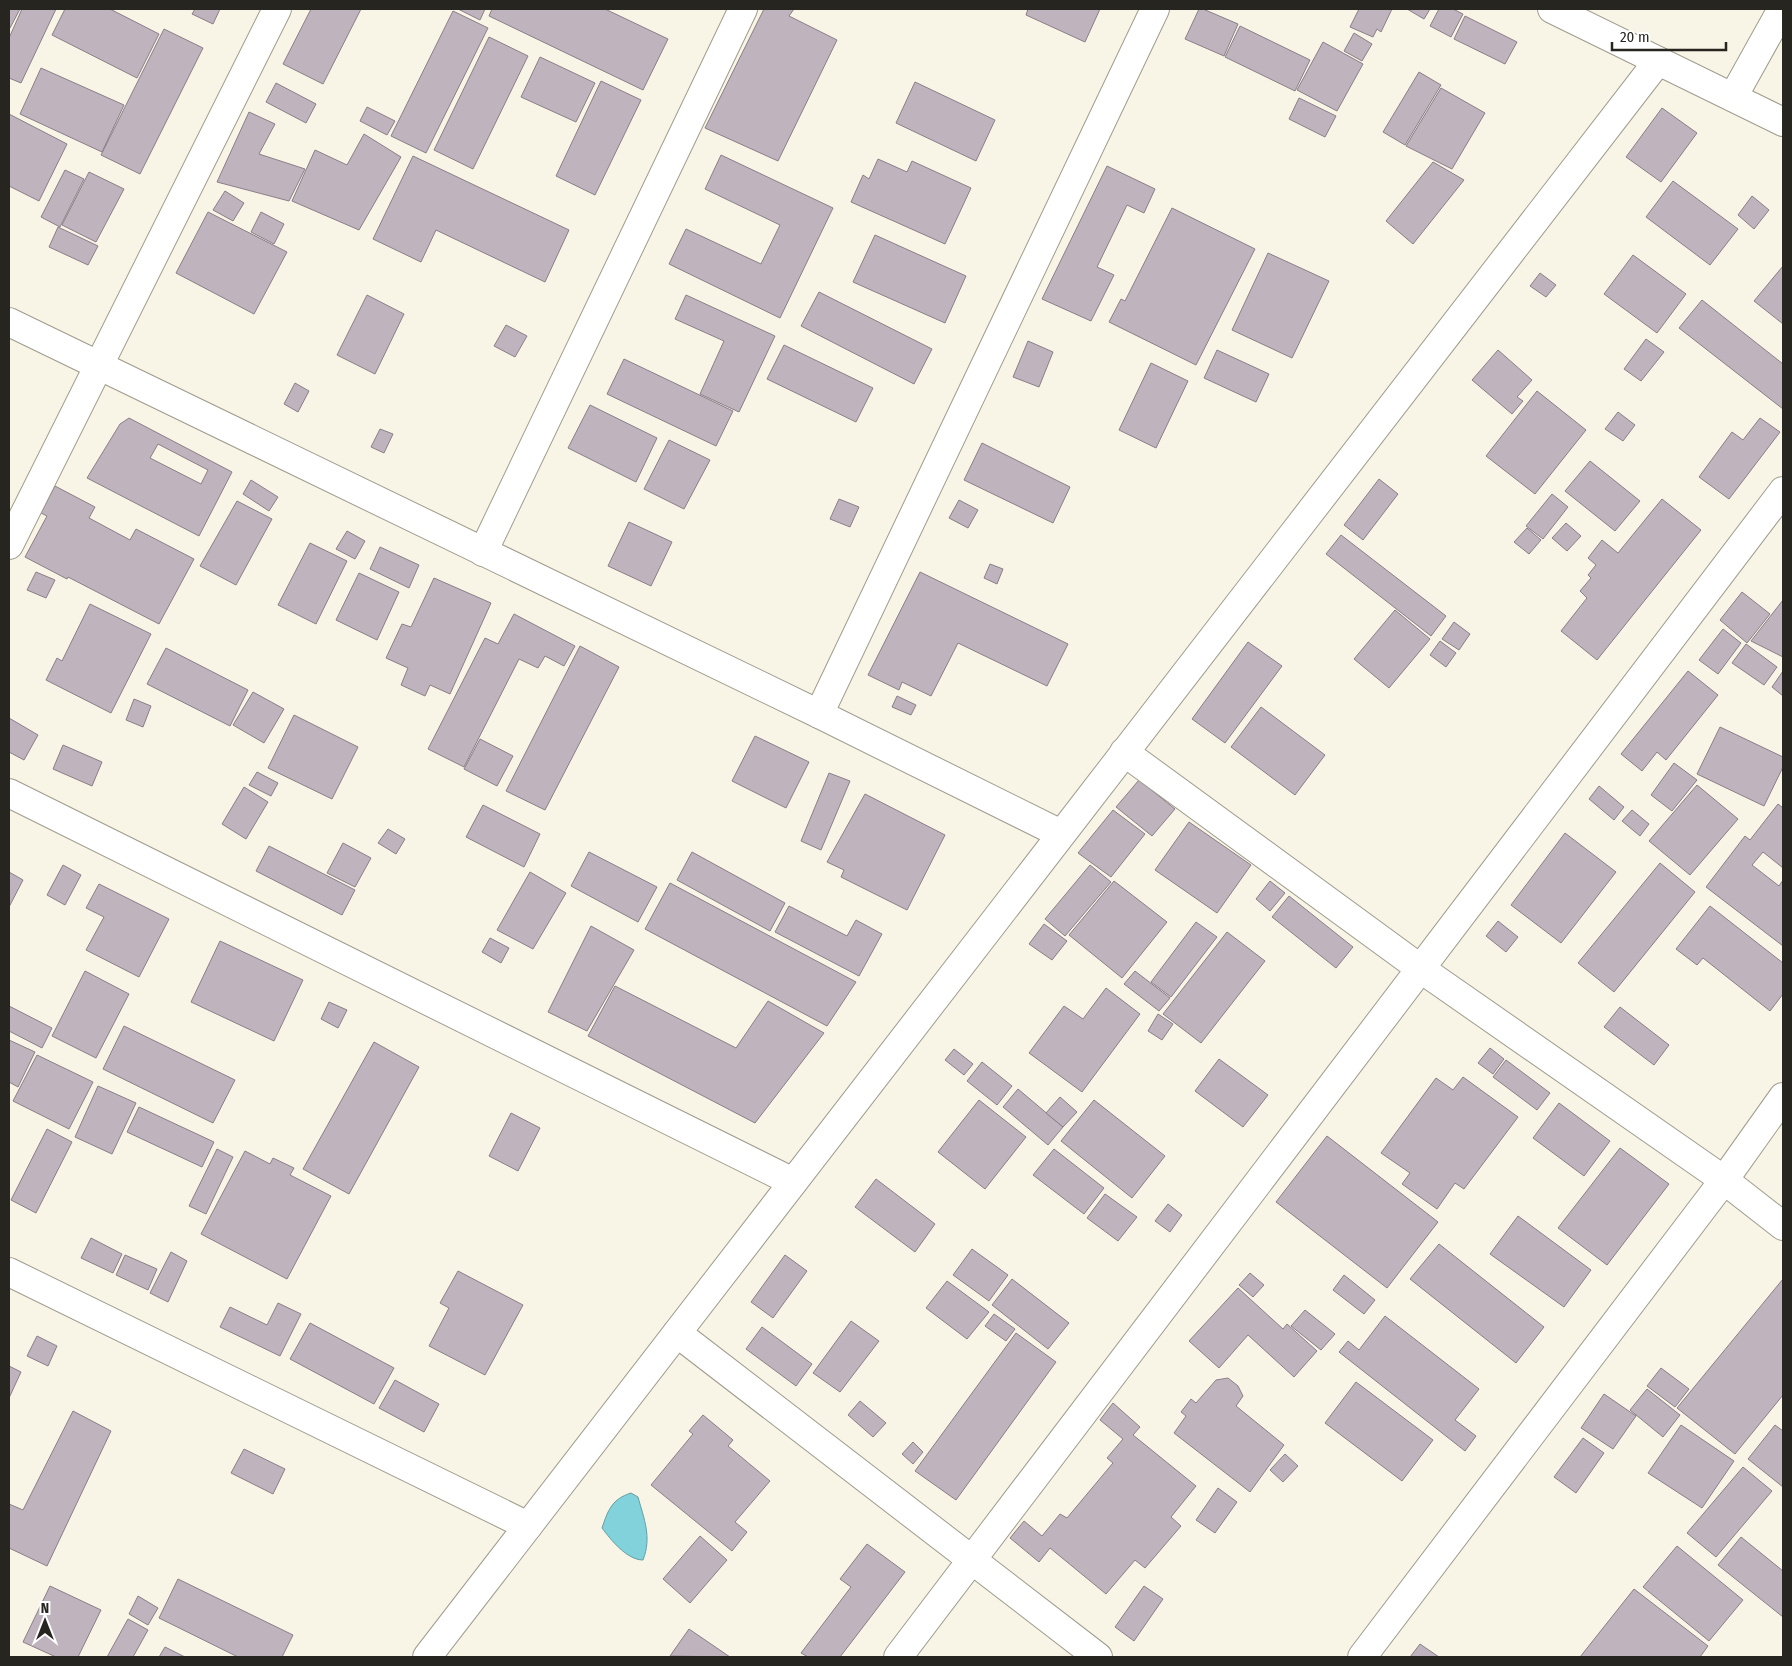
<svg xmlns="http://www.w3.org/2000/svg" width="1792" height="1666" viewBox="0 0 1792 1666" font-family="'Fira Sans Condensed',sans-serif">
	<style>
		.water { fill: #82d2db; stroke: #669ea3 }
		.building { fill: #bfb3bd; stroke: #8a7e88; fill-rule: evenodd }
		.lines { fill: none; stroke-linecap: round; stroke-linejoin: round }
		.minor-casing { stroke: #9f9c8e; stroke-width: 30 }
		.minor { stroke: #fff; stroke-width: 28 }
	</style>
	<rect width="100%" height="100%" fill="#f8f5e6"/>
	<path class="water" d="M631 1493 638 1497C644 1519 652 1537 643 1560 627 1560 611 1540 602 1528 608 1510 612 1499 631 1493Z"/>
	<g class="building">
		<path d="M9 9H20L10 28H9Z"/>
		<path d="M22 9H56L21 83 9 78V38Z"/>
		<path d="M65 9H110L159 34 137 78 52 35Z"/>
		<path d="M195 9H220L213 24 192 14Z"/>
		<path d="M311 9H361L323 84 283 64Z"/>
		<path d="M458 9H485L480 20Z"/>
		<path d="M492 9H605L668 39 643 90 489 16Z"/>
		<path d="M764 9H794L789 16 837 40 778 161 705 128Z"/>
		<path d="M1028 9H1100L1085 42 1026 15Z"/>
		<path d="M1199 9H1203L1238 24 1224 56 1185 39Z"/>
		<path d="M1359 9H1392L1381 32 1377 29 1373 37 1350 27Z"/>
		<path d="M1407 9H1430L1424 19Z"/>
		<path d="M1439 9H1453L1463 14 1451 37 1430 26Z"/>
		<path d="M453 11 488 28 426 153 391 136Z"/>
		<path d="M1465 16 1517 42 1505 64 1454 39Z"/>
		<path d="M1240 26 1310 60 1295 91 1225 57Z"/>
		<path d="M164 29 203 48 140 174 101 155Z"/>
		<path d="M1354 33 1372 44 1362 61 1344 51Z"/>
		<path d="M489 37 528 56 473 169 434 150Z"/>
		<path d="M1323 42 1363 64 1337 111 1297 90Z"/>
		<path d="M540 57 595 83 576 122 521 97Z"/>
		<path d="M41 68 124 105 102 152 20 114Z"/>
		<path d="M1419 72 1441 85 1405 145 1383 132Z"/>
		<path d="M601 81 641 100 595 195 556 176Z"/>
		<path d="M915 82 995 120 976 161 896 123Z"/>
		<path d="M276 83 316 104 306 123 266 102Z"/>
		<path d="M1441 88 1485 113 1452 169 1406 146Z"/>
		<path d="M1299 98 1336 116 1325 137 1289 119Z"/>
		<path d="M367 107 395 121 387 135 360 121Z"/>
		<path d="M1662 108 1697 133 1661 182 1626 157Z"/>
		<path d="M249 112 275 124 259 154 305 169 289 201 217 182Z"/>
		<path d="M9 114 67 144 39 201 9 186Z"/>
		<path d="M364 134 401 157 359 230 292 201 315 150 347 165Z"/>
		<path d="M721 155 833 208 780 318 669 264 686 229 761 264 780 225 705 189Z"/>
		<path d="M413 156 569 230 545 282 436 230 421 262 373 239Z"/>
		<path d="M878 159 907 172 912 161 971 188 945 244 851 202 863 175 869 179Z"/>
		<path d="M1433 162 1464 180 1413 244 1386 221Z"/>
		<path d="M1107 166 1155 189 1144 213 1127 205 1097 267 1114 275 1091 321 1042 299Z"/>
		<path d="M65 170 84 179 60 227 41 217Z"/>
		<path d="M89 172 124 189 96 242 62 225Z"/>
		<path d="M1673 181 1738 229 1710 265 1646 217Z"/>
		<path d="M225 191 244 203 233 221 213 210Z"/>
		<path d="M1752 196 1769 210 1754 229 1738 215Z"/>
		<path d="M1172 208 1255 249 1196 365 1109 322 1121 299 1125 301Z"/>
		<path d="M208 212 287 252 254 314 176 273Z"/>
		<path d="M261 212 284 224 274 244 251 232Z"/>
		<path d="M58 227 98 246 88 265 49 247Z"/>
		<path d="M875 235 966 276 945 323 853 282Z"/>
		<path d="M1268 253 1329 281 1292 358 1232 330Z"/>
		<path d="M1633 255 1686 294 1657 333 1604 294Z"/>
		<path d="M1783 266V324L1754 301Z"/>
		<path d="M1540 273 1556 285 1546 297 1530 286Z"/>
		<path d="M819 292 932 349 914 384 801 326Z"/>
		<path d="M367 295 404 314 375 374 337 355Z"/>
		<path d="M686 295 775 336 739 412 700 394 724 341 675 319Z"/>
		<path d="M1702 300 1783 364V409L1679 328Z"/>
		<path d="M506 325 527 336 515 357 494 346Z"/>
		<path d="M1646 339 1664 352 1641 381 1624 369Z"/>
		<path d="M1028 341 1053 352 1039 387 1013 377Z"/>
		<path d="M784 345 873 388 856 422 767 379Z"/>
		<path d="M1217 350 1269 374 1256 402 1204 378Z"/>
		<path d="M1498 350 1532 380 1517 397 1523 401 1512 414 1472 380Z"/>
		<path d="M624 359 733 411 716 446 607 394Z"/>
		<path d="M1151 363 1188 381 1156 448 1119 430Z"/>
		<path d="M295 383 309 391 298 412 284 404Z"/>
		<path d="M1537 391 1586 430 1535 494 1486 456Z"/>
		<path d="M590 405 657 438 636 482 568 448Z"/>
		<path d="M1618 412 1635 425 1623 441 1605 429Z"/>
		<path d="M129 418 232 472 199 536 87 478 120 424ZM158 444 208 470 201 484 150 458Z"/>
		<path d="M1760 418 1780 432 1729 499 1699 477 1732 432 1743 440Z"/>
		<path d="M380 429 393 434 384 453 371 447Z"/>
		<path d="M669 440 710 460 684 509 644 489Z"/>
		<path d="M982 443 1070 487 1053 523 964 480Z"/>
		<path d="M1590 461 1640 501 1615 531 1565 491Z"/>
		<path d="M1379 479 1398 494 1363 540 1344 525Z"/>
		<path d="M251 480 278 497 269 511 243 494Z"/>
		<path d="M55 486 95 507 89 518 130 540 136 529 194 559 159 624 68 577 67 579 25 557 47 516 41 513Z"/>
		<path d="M1552 494 1568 507 1543 539 1526 526Z"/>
		<path d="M839 499 859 507 850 527 830 519Z"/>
		<path d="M1662 499 1701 530 1597 660 1561 631 1587 598 1580 591 1591 578 1588 575 1596 565 1588 558 1602 540 1618 553Z"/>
		<path d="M959 500 978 510 968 528 949 518Z"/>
		<path d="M237 501 272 519 236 585 200 566Z"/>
		<path d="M629 522 672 542 651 586 608 566Z"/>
		<path d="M1566 523 1581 536 1567 551 1552 538Z"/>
		<path d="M1527 528 1541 540 1529 554 1514 542Z"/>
		<path d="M347 531 365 541 355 559 336 549Z"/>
		<path d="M1341 535 1446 616 1431 636 1326 554Z"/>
		<path d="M310 543 347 561 316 624 278 605Z"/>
		<path d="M380 547 419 565 409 588 370 569Z"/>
		<path d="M990 564 1003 569 997 584 984 578Z"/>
		<path d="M36 572 55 580 46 598 27 590Z"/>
		<path d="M920 572 1068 644 1047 686 958 643 931 696 902 682 899 690 868 675Z"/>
		<path d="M359 573 399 592 377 640 336 620Z"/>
		<path d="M434 578 491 603 450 694 430 685 425 696 401 685 408 668 386 658 402 624 411 627Z"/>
		<path d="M1742 592 1770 614 1747 643 1720 620Z"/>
		<path d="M1783 600V657L1751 641Z"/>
		<path d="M90 604 151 634 111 713 46 680 57 658 62 661Z"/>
		<path d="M1395 610 1430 639 1389 688 1354 659Z"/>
		<path d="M514 614 575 646 564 666 545 656 538 668 519 659 464 767 428 749 485 638 498 644Z"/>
		<path d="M1454 622 1470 634 1459 650 1442 639Z"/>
		<path d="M1723 629 1741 643 1718 674 1699 660Z"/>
		<path d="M1440 641 1456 653 1446 667 1430 655Z"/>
		<path d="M1248 642 1282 666 1225 743 1192 719Z"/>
		<path d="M1746 644 1777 667 1764 685 1732 663Z"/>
		<path d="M580 646 619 667 545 810 506 791Z"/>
		<path d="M166 648 248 690 230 726 147 684Z"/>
		<path d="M1688 671 1718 695 1666 760 1657 752 1642 771 1621 754Z"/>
		<path d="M1783 671V696L1772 687Z"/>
		<path d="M253 692 284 709 264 743 233 725Z"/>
		<path d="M897 696 916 705 911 715 892 707Z"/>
		<path d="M134 699 151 706 143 727 126 720Z"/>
		<path d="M1261 707 1325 755 1295 795 1231 747Z"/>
		<path d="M294 715 358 747 332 799 268 768Z"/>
		<path d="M9 718 38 735 24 760 9 752Z"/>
		<path d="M1720 727 1783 757V767L1764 806 1697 774Z"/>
		<path d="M755 736 809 762 786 808 732 781Z"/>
		<path d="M480 739 513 756 497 786 464 769Z"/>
		<path d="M63 745 102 762 92 786 53 769Z"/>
		<path d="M1674 763 1697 780 1672 811 1651 795Z"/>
		<path d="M257 772 278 783 271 796 249 785Z"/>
		<path d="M829 773 850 781 821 850 801 841Z"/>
		<path d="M1139 780 1175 809 1152 836 1116 807Z"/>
		<path d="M1697 785 1738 819 1690 875 1649 841Z"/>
		<path d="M1599 786 1624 807 1614 820 1589 799Z"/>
		<path d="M244 787 268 802 246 839 222 824Z"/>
		<path d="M865 794 945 835 907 910 841 877 844 870 827 862Z"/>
		<path d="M1778 804 1783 808V868L1763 852 1752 865 1779 886 1783 880V946L1706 887 1745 836 1750 840Z"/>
		<path d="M483 805 540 834 524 867 466 837Z"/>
		<path d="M1113 810 1145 834 1111 877 1078 853Z"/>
		<path d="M1632 810 1649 824 1640 836 1622 821Z"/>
		<path d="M1189 822 1251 865 1217 913 1155 870Z"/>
		<path d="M388 829 405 839 396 854 378 843Z"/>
		<path d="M1565 833 1616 872 1561 943 1511 905Z"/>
		<path d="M343 843 371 858 355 887 327 873Z"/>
		<path d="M269 846 355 890 342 915 256 871Z"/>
		<path d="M589 852 657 887 638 922 571 886Z"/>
		<path d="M692 852 785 903 770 931 677 880Z"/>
		<path d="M1660 863 1695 892 1614 992 1578 963Z"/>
		<path d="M63 865 81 875 65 905 47 895Z"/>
		<path d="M1090 865 1111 882 1065 936 1045 919Z"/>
		<path d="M9 872 23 880 9 907Z"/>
		<path d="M530 872 566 893 533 949 497 930Z"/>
		<path d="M1114 881 1167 922 1122 978 1069 935Z"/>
		<path d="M1270 881 1285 893 1270 911 1256 899Z"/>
		<path d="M670 883 856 982 827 1026 645 929Z"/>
		<path d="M99 884 169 919 139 977 86 950 104 917 86 908Z"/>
		<path d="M1289 896 1353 947 1336 968 1272 917Z"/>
		<path d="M789 906 847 936 856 920 882 934 859 976 775 932Z"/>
		<path d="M1710 906 1783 963V994L1770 1011 1703 958 1697 965 1676 949Z"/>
		<path d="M1498 921 1518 937 1506 952 1486 936Z"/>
		<path d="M1196 922 1217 937 1171 997 1151 982Z"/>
		<path d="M1044 924 1067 941 1052 960 1029 944Z"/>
		<path d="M591 926 634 950 587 1031 548 1012Z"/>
		<path d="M1227 932 1265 961 1201 1043 1163 1014Z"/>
		<path d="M490 938 509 948 501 963 482 952Z"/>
		<path d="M220 941 303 980 274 1041 191 1002Z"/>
		<path d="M85 971 129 994 96 1058 52 1036Z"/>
		<path d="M1135 971 1170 998 1159 1011 1124 984Z"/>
		<path d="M615 986 736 1048 768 1001 824 1033 755 1123 588 1036Z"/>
		<path d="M1106 988 1140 1014 1082 1092 1029 1053 1064 1006 1083 1019Z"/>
		<path d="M329 1002 347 1010 338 1028 321 1019Z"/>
		<path d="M9 1006 52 1028 42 1048 9 1031Z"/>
		<path d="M1620 1007 1669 1045 1654 1065 1604 1027Z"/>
		<path d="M1158 1014 1173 1024 1162 1040 1148 1031Z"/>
		<path d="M124 1026 235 1080 213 1123 103 1069Z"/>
		<path d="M9 1040 35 1052 18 1087 9 1082Z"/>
		<path d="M374 1042 419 1067 349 1194 303 1169Z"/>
		<path d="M1490 1048 1504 1059 1493 1074 1478 1063Z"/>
		<path d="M954 1049 973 1064 964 1075 945 1060Z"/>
		<path d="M37 1055 93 1082 69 1129 13 1101Z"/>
		<path d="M1219 1059 1268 1095 1243 1127 1195 1091Z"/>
		<path d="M1506 1060 1550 1093 1537 1110 1493 1077Z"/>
		<path d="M982 1062 1012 1086 997 1105 967 1081Z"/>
		<path d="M1463 1077 1518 1117 1464 1189 1455 1183 1437 1209 1402 1184 1410 1173 1381 1153 1436 1078 1453 1090Z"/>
		<path d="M98 1086 136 1103 112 1154 75 1137Z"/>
		<path d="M1018 1089 1063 1127 1048 1145 1003 1107Z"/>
		<path d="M1060 1097 1077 1112 1063 1127 1046 1113Z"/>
		<path d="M979 1100 1026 1137 985 1189 938 1152Z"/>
		<path d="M1094 1100 1165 1156 1132 1198 1061 1141Z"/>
		<path d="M1559 1103 1610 1141 1584 1176 1533 1138Z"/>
		<path d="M139 1107 214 1142 202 1167 127 1132Z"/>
		<path d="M511 1113 540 1128 518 1171 489 1156Z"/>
		<path d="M47 1129 72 1142 36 1213 11 1200Z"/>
		<path d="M1327 1136 1438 1222 1387 1288 1276 1202Z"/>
		<path d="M1620 1148 1669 1184 1607 1265 1558 1228Z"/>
		<path d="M217 1149 233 1157 206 1214 189 1206Z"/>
		<path d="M1054 1149 1104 1188 1084 1214 1033 1175Z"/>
		<path d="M245 1151 270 1164 273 1158 294 1168 290 1175 331 1196 287 1279 201 1234Z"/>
		<path d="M876 1179 935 1224 915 1252 855 1207Z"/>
		<path d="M1105 1194 1137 1217 1118 1241 1087 1218Z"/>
		<path d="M1168 1204 1182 1215 1170 1232 1155 1221Z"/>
		<path d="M1518 1216 1591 1270 1564 1307 1490 1254Z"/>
		<path d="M91 1238 122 1254 113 1273 81 1258Z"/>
		<path d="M1439 1244 1544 1327 1516 1363 1410 1279Z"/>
		<path d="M972 1249 1008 1275 989 1301 953 1275Z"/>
		<path d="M171 1252 187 1261 168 1302 150 1293Z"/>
		<path d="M125 1255 157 1269 148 1290 116 1275Z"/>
		<path d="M785 1255 807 1271 773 1318 751 1302Z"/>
		<path d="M458 1271 523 1305 485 1375 429 1346 449 1308 440 1303Z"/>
		<path d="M1250 1273 1264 1285 1253 1297 1239 1285Z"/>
		<path d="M1344 1275 1375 1300 1364 1314 1333 1290Z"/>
		<path d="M1012 1279 1069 1323 1048 1349 992 1305Z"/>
		<path d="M1783 1279V1395L1735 1454 1677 1408Z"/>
		<path d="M947 1281 989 1312 967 1339 926 1308Z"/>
		<path d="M1238 1288 1283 1329 1287 1324 1317 1351 1294 1377 1248 1335 1219 1368 1189 1341Z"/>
		<path d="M278 1303 301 1314 280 1356 220 1327 230 1307 267 1325Z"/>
		<path d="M1305 1310 1335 1334 1321 1350 1291 1326Z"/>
		<path d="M994 1314 1015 1329 1006 1341 985 1326Z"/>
		<path d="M1385 1316 1479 1389 1455 1420 1476 1436 1465 1451 1339 1352 1348 1341 1359 1350Z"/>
		<path d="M851 1321 879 1341 840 1392 813 1373Z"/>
		<path d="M310 1323 394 1368 374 1404 290 1359Z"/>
		<path d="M762 1327 812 1364 796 1386 746 1349Z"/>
		<path d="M1016 1333 1056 1362 956 1500 915 1471Z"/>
		<path d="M37 1336 57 1346 48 1366 27 1356Z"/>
		<path d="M9 1366 21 1372 9 1398Z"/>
		<path d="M1661 1368 1689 1389 1675 1407 1647 1386Z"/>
		<path d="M1228 1378 1238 1386 1243 1396 1236 1406 1284 1445 1250 1492 1174 1433 1186 1416 1181 1412 1191 1399 1196 1403 1216 1380Z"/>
		<path d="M395 1380 439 1404 424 1432 379 1408Z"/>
		<path d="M1356 1382 1433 1440 1402 1481 1325 1423Z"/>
		<path d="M1647 1389 1680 1415 1663 1437 1630 1410Z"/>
		<path d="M1604 1394 1636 1416 1613 1449 1581 1428Z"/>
		<path d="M860 1401 886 1423 873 1437 848 1415Z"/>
		<path d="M1113 1403 1140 1427 1133 1435 1196 1486 1171 1517 1181 1526 1145 1568 1135 1560 1106 1594 1050 1548 1039 1562 1010 1538 1024 1521 1042 1536 1060 1514 1067 1518 1113 1463 1107 1458 1123 1439 1100 1420Z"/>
		<path d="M73 1411 111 1431 47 1566 9 1548V1504L23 1510Z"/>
		<path d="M703 1415 733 1440 728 1446 770 1481 735 1522 747 1532 732 1551 651 1485 693 1434 689 1431Z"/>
		<path d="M1681 1425 1734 1461 1702 1508 1648 1473Z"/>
		<path d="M1775 1425 1783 1431V1487L1748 1459Z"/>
		<path d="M1583 1438 1604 1453 1576 1493 1554 1477Z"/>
		<path d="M913 1442 923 1452 913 1464 902 1454Z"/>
		<path d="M244 1449 285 1469 273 1494 231 1473Z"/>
		<path d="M1285 1454 1298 1466 1283 1482 1270 1470Z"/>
		<path d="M1743 1467 1772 1491 1716 1557 1687 1533Z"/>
		<path d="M1218 1488 1237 1502 1215 1533 1196 1520Z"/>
		<path d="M700 1536 727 1560 690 1603 663 1579Z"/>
		<path d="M1741 1537 1783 1571V1617L1718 1565Z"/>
		<path d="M867 1544 905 1572 840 1657H808L801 1653 851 1587 840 1579Z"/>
		<path d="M1677 1546 1743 1600 1709 1641 1643 1587Z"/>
		<path d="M178 1579 293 1635 282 1657H238L159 1618Z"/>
		<path d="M50 1586 101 1610 78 1657H56L23 1642Z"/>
		<path d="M1144 1586 1163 1599 1134 1641 1115 1627Z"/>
		<path d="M1634 1589 1708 1646 1700 1657H1580Z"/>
		<path d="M138 1596 158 1608 148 1625 129 1614Z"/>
		<path d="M128 1619 148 1630 133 1657H107Z"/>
		<path d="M689 1629 730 1657 670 1656Z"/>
		<path d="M1420 1644 1439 1657H1410Z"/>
		<path d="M165 1647 185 1657H159Z"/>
	</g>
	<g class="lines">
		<g class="minor-casing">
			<g id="minor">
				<path d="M1552 9 1783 122"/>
				<path d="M1733 97 1782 9"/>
				<path d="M9 322 819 714 1061 834"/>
				<path d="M9 545 277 9"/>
				<path d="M483 552 743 9"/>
				<path d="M819 714 1155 9"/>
				<path d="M1124 752 1421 969 1724 1180 1783 1226"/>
				<path d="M9 793 793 1182"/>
				<path d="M9 1272 528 1526"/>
				<path d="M677 1333 1098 1657"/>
				<path d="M427 1657 1658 61"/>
				<path d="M898 1657 1783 491"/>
				<path d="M1362 1657 1724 1180 1783 1097"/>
			</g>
		</g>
		<use href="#minor" class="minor"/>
	</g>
	<rect width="1792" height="1666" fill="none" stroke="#26251f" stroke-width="20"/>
	<g transform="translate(45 1621)" stroke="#ffffff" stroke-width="4" paint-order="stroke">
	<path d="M0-4L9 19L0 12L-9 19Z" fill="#26251f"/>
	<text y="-8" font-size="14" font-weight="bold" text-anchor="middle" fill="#26251f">N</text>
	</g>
	<path d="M1612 42v8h114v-8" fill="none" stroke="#26251f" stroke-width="2.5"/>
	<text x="1620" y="42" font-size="15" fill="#26251f" stroke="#ffffff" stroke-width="4" paint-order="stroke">20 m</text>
</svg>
